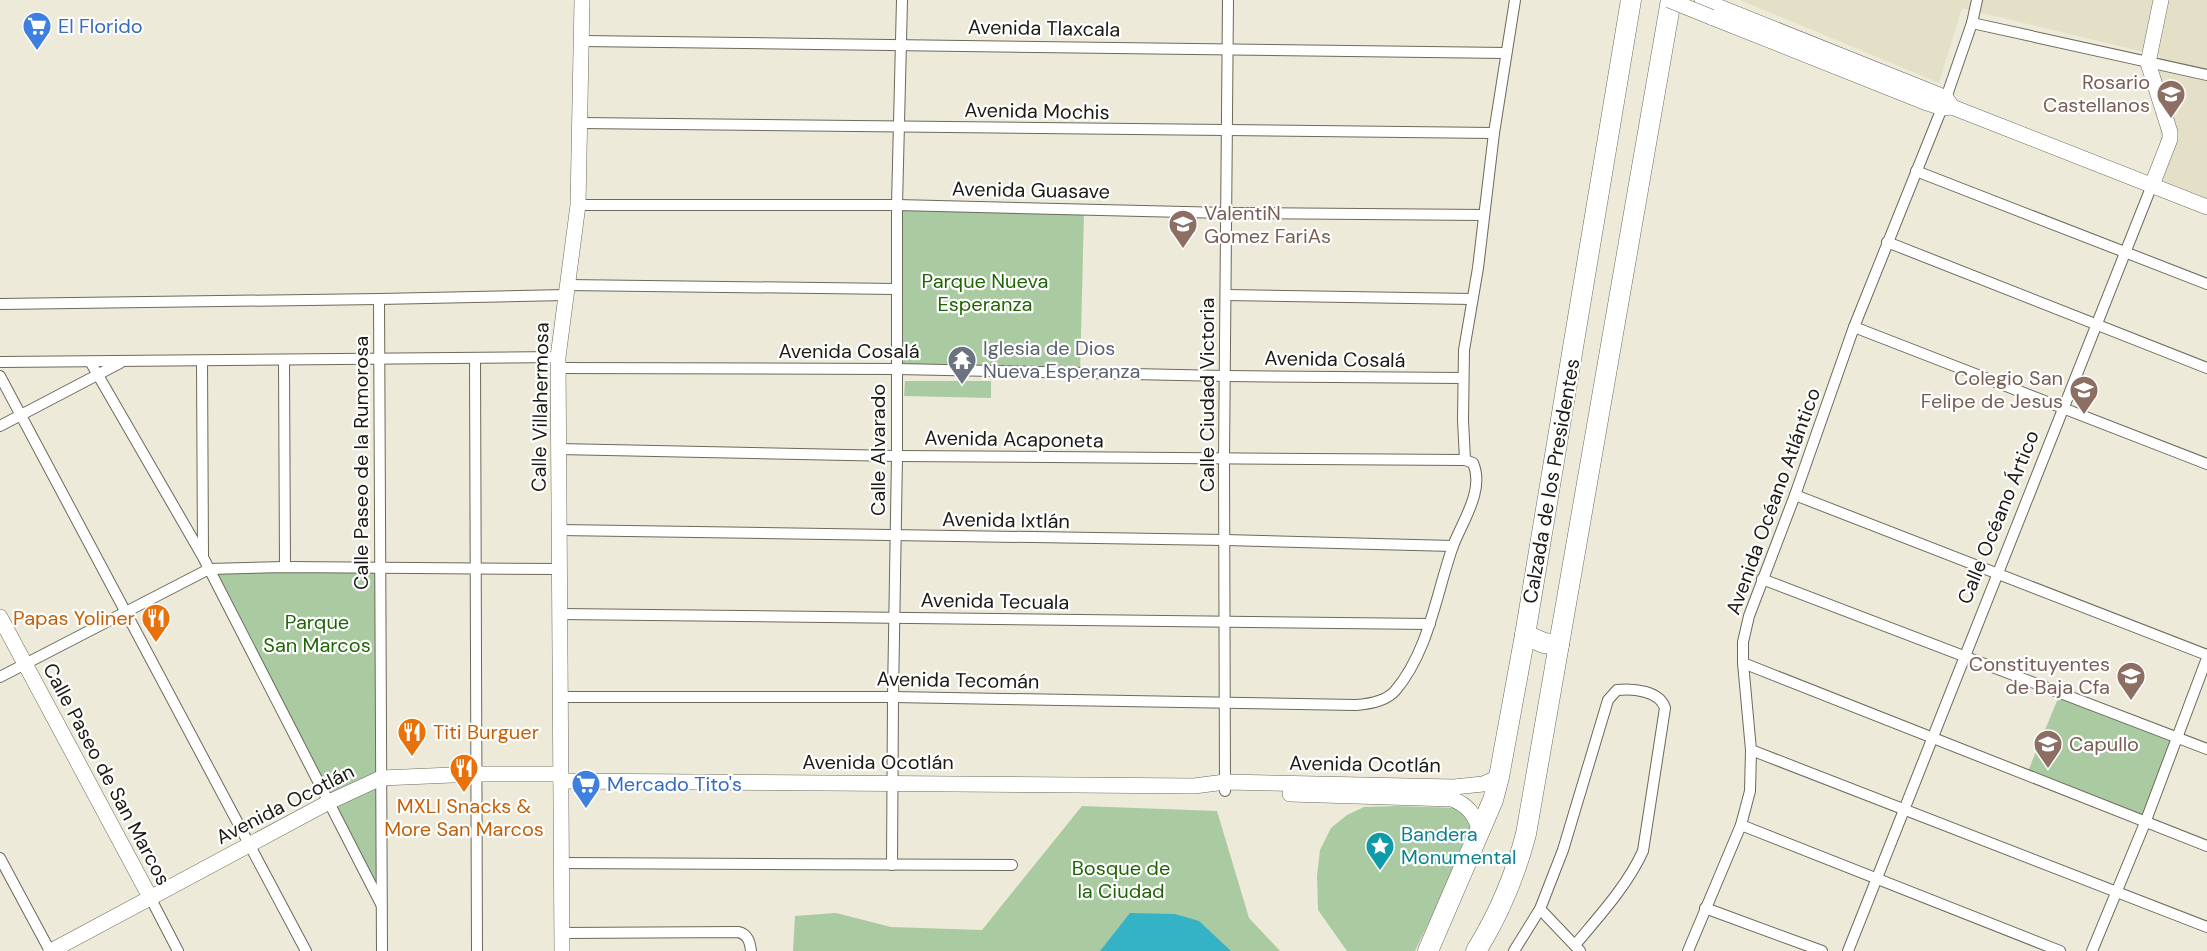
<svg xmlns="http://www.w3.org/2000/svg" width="2207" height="951" viewBox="0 0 2207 951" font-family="'DM Sans',sans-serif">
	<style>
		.built { fill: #e4e0c8 }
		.green { fill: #aacba1 }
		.water { fill: #35b3c6 }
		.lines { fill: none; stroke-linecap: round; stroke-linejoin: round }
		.street-casing { stroke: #6c6a5b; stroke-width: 12 }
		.secondary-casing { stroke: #6c6a5b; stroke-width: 16 }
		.highway-casing { stroke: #6c6a5b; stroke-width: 21 }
		.street { stroke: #fff; stroke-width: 10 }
		.secondary { stroke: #fff; stroke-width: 15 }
		.highway { stroke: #fff; stroke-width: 20 }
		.secondary-bridge-casing { stroke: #6c6a5b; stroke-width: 16; stroke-linecap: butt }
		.secondary-bridge { stroke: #fff; stroke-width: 15 }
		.labels { text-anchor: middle; stroke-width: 4.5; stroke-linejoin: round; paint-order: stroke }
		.shop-label { font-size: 20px; fill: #366cbe; stroke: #fff; text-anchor: start }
		.street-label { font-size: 20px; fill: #1b1a14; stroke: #fff }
		.education-label { font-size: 20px; fill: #785e54; stroke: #fff; text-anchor: end }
		.park-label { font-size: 20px; fill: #206504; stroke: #fff }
		.worship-label { font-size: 20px; fill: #5b616d; stroke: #fff; text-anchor: start }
		.food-label { font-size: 20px; fill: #c56008; stroke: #fff; text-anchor: end }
		.culture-label { font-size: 20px; fill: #0d838f; stroke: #fff; text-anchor: start }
	</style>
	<rect width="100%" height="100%" fill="#edead9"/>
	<path class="built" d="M1740 0H2207V202L2160 183V56L1962 8 1939 83Z"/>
	<g class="green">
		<path d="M898 208 1084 212 1080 375 897 373Z"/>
		<path d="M905 381H991V398L904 396Z"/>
		<path d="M378 568 380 795 376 883 336 808 379 778 378 771 327 796 216 574Z"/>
		<path d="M2059 696 2176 743 2145 823 2026 776Z"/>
		<path d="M1082 806 1217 811 1249 918 1280 951H793L795 916 836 913 891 927 982 930Z"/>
		<path d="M1396 806 1459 808 1474 829 1415 951H1347L1318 910 1317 876 1320 850 1331 828 1347 815 1364 807Z"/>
	</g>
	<path class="water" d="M1130 913 1175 914 1199 921 1231 951H1100Z"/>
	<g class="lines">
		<g class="street-casing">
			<g id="street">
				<path d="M1972 23 2207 75"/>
				<path d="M581 41 1506 53"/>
				<path d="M580 123 1494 133"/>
				<path d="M1916 171 2207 284"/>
				<path d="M578 205H897L1227 213 1484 215"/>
				<path d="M1887 242 2207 368"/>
				<path d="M567 285 896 289"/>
				<path d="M1226 295 1472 299"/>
				<path d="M379 299 382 951"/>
				<path d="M0 304 379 299 565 295"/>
				<path d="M1854 327 2207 464"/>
				<path d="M475 359 477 951"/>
				<path d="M202 361 203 556"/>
				<path d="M284 361 285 567"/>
				<path d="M0 362 558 357"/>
				<path d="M91 363 203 557 381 904"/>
				<path d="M558 368 897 369 1225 376 1463 378"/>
				<path d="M0 376 306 951"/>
				<path d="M0 426 120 363"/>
				<path d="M558 449 897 456 1465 460 1473 463C1485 490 1462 522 1453 546 1436 594 1429 651 1395 691 1386 701 1370 704 1356 705L893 697H560"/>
				<path d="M1465 460 1463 420 1464 350 1478 268 1494 133 1515 0"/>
				<path d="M1795 495 2207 655"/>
				<path d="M559 530 1225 540 1453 546"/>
				<path d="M1762 579 2207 749"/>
				<path d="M560 614 1430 624"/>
				<path d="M1743 663 2207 846"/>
				<path d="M0 677 209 569 285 567 558 569"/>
				<path d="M1751 750 2207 927"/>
				<path d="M1225 791 1224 459 1228 0"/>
				<path d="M1741 825 2060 951"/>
				<path d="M0 858 50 951"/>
				<path d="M562 863 1012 865"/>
				<path d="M892 865 893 697 897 456V205L902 0"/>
				<path d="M151 899 178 951"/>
				<path d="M1705 908 1822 951"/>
				<path d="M1540 909 1580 951"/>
				<path d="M562 933 738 932C748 934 750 942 751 951"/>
				<path d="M1514 951 1540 909 1563 850 1608 700 1617 690C1633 688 1660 691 1665 708L1643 851C1627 886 1600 915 1575 945"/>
				<path d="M1688 951 1741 825 1750 791 1751 750 1743 663V642L1749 616 1795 495 1854 327 1946 98 1972 23 1977 0"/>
				<path d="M1848 951 2152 185"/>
				<path d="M2092 951 2145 823 2207 658"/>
			</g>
		</g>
		<g class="secondary-casing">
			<g id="secondary">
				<path d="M1702 0 1934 93 1946 98 1952 107"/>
				<path d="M1711 17 1927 103 1942 108 1952 107 2207 207"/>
				<path d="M2152 185 2170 139V132L2148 63 2161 0"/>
				<path d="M0 617 151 899"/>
				<path d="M561 781 1194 786 1225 782 1454 787 1483 784 1499 777"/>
				<path d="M1290 794 1452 799C1468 805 1475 815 1480 831"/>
				<path d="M51 951 329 802 381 778 476 774H560"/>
				<path d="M562 951 558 357 578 205 582 0"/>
			</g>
		</g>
		<g class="highway-casing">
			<g id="highway">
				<path d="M1525 635 1544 643 1559 645"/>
				<path d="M1428 951 1493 800 1499 777 1525 635 1631 0"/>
				<path d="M1476 951C1499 914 1515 876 1526 834L1671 0"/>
			</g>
		</g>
		<use href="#street" class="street"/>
		<use href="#secondary" class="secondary"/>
		<use href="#highway" class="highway"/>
		<g class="secondary-bridge-casing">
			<path id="secondary-bridge" d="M1669 0 1711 17"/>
		</g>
		<use href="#secondary-bridge" class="secondary-bridge"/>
	</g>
	<defs>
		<g id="supermarket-pin" transform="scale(1.5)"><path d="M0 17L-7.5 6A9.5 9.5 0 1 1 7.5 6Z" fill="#3f7fe0" stroke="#fff"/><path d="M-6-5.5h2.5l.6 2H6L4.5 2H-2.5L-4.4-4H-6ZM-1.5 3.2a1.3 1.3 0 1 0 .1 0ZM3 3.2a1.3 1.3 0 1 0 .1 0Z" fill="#fff"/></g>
		<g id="school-pin" transform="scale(1.5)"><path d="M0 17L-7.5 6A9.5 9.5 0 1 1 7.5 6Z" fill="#8d6e63" stroke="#fff"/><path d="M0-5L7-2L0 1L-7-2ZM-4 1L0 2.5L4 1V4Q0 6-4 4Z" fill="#fff"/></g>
		<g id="temple-pin" transform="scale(1.5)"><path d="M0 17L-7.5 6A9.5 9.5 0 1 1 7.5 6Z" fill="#6b7280" stroke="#fff"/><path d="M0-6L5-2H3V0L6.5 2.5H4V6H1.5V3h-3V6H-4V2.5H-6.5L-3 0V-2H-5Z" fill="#fff"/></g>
		<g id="restaurant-pin" transform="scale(1.5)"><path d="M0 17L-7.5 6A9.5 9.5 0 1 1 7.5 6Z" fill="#e8710a" stroke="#fff"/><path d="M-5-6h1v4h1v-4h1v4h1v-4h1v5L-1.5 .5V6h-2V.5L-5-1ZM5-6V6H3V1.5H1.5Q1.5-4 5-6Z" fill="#fff"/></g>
		<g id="sight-pin" transform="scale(1.5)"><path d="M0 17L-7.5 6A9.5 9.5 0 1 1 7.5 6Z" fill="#0f9aa8" stroke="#fff"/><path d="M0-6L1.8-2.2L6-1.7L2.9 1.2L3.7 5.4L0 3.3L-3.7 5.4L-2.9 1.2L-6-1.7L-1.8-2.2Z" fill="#fff"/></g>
	</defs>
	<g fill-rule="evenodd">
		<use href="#supermarket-pin" x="37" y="26"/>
		<use href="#school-pin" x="2171" y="94"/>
		<use href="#school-pin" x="1183" y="224"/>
		<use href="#temple-pin" x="962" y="360"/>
		<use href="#school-pin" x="2084" y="390"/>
		<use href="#restaurant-pin" x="156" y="618"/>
		<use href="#school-pin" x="2131" y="676"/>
		<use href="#restaurant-pin" x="412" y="732"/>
		<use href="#school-pin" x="2048" y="744"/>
		<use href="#restaurant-pin" x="464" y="768"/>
		<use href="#supermarket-pin" x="586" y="784"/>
		<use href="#sight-pin" x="1380" y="846"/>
	</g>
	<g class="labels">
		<g class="shop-label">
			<text x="58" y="33">El Florido</text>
			<text x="607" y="791">Mercado Tito's</text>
		</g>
		<g class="street-label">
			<text transform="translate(1044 28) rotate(1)" y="7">Avenida Tlaxcala</text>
			<text transform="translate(1037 111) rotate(1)" y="7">Avenida Mochis</text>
			<text transform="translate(1031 190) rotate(1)" y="7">Avenida Guasave</text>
			<text x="849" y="358">Avenida Cosalá</text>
			<text transform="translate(1335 359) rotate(1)" y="7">Avenida Cosalá</text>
			<text transform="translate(1207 395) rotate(-90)" y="7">Calle Ciudad Victoria</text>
			<text transform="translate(540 407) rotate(-89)" y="7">Calle Villahermosa</text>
			<text transform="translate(1014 439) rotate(1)" y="7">Avenida Acaponeta</text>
			<text transform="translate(878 450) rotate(-90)" y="7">Calle Alvarado</text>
			<text transform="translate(361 463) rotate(-90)" y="7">Calle Paseo de la Rumorosa</text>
			<text transform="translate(1551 481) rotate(-80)" y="7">Calzada de los Presidentes</text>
			<text transform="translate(1773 501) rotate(-70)" y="7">Avenida Océano Atlántico</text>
			<text transform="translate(1998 517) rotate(-68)" y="7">Calle Océano Ártico</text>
			<text transform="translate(1006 520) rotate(1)" y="7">Avenida Ixtlán</text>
			<text transform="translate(995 601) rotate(1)" y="7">Avenida Tecuala</text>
			<text transform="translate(958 680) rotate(1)" y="7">Avenida Tecomán</text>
			<text x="878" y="769">Avenida Ocotlán</text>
			<text transform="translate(1365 764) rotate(1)" y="7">Avenida Ocotlán</text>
			<text transform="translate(107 774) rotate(62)" y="7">Calle Paseo de San Marcos</text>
			<text transform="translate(285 804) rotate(-27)" y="7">Avenida Ocotlán</text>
		</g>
		<g class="education-label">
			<text x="2150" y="89">Rosario<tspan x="2150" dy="23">Castellanos</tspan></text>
			<text x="1204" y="220" text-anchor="start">ValentiN<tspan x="1204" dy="23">Gomez FariAs</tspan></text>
			<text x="2063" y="385">Colegio San<tspan x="2063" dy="23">Felipe de Jesus</tspan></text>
			<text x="2110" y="671">Constituyentes<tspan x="2110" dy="23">de Baja Cfa</tspan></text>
			<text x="2069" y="751" text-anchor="start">Capullo</text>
		</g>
		<g class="park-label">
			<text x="985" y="288">Parque Nueva<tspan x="985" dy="23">Esperanza</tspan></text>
			<text x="317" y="629">Parque<tspan x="317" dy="23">San Marcos</tspan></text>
			<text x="1121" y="875">Bosque de<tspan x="1121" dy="23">la Ciudad</tspan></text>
		</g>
		<g class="worship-label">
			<text x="983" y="355">Iglesia de Dios<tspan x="983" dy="23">Nueva Esperanza</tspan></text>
		</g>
		<g class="food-label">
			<text x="135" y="625">Papas Yoliner</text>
			<text x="433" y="739" text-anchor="start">Titi Burguer</text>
			<text x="464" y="813" text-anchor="middle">MXLI Snacks &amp;<tspan x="464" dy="23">More San Marcos</tspan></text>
		</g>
		<g class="culture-label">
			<text x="1401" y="841">Bandera<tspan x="1401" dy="23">Monumental</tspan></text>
		</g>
	</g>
</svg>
